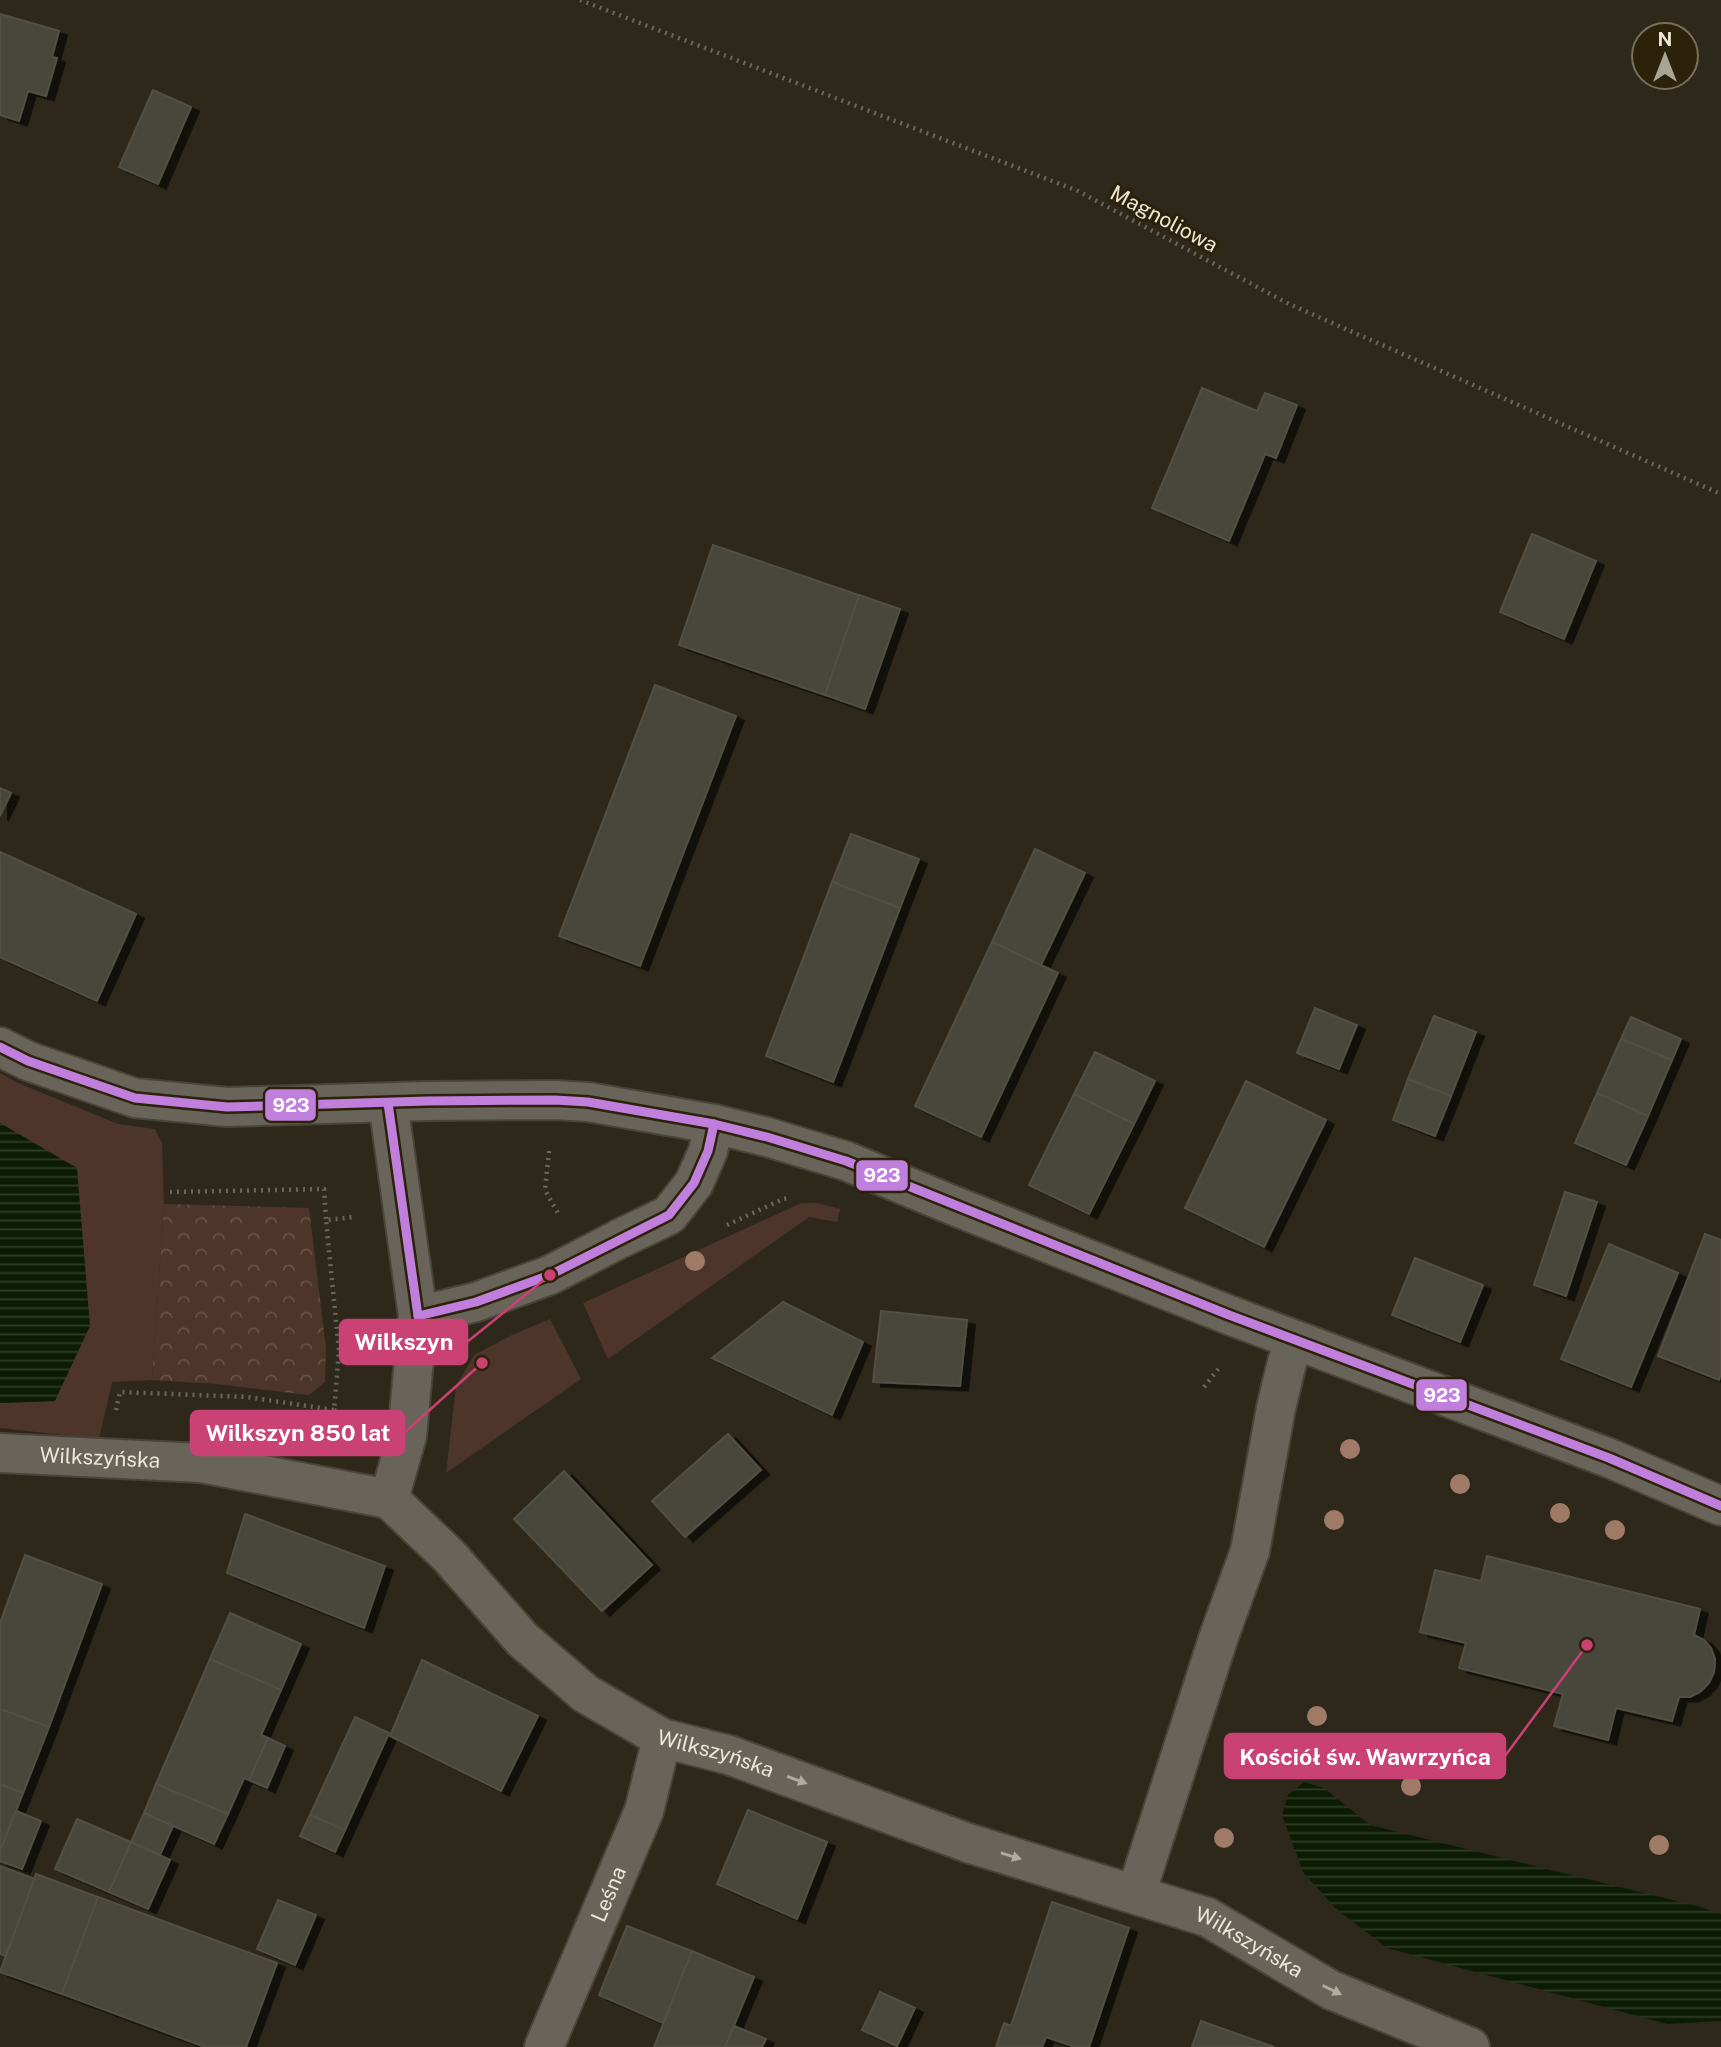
<svg xmlns="http://www.w3.org/2000/svg" width="1721" height="2047" viewBox="0 0 1721 2047" font-family="'Public Sans',sans-serif">
	<style>
		.green { fill: #4d352a }
		.park { fill: url(#park-crowns) }
		.water { fill: url(#water-rules) }
		.building { fill: #48463a; stroke: #525044; stroke-width: 2; filter: url(#shadow) }
		.lines { fill: none; stroke-linecap: round; stroke-linejoin: round }
		.minor-casing { stroke: #494439; stroke-width: 42 }
		.path { stroke: #6a665c; stroke-width: 4.5; stroke-dasharray: 2 5; stroke-linecap: butt }
		.minor { stroke: #686459; stroke-width: 38 }
		.bus-1-casing { stroke: #2c2209; stroke-width: 14 }
		.bus-1 { stroke: #c07fdc; stroke-width: 9 }
		.tree { fill: #9e7a67 }
		.oneway { fill: #b1ac9e }
		.labels { text-anchor: middle; stroke-width: 6; stroke-linejoin: round; paint-order: stroke }
		.street-label { font-size: 21px; fill: #ece6d7; stroke: #2c2209 }
		.leader { fill: none; stroke: #ca4174; stroke-width: 2.5 }
		.callout-dot { fill: #ca4174; stroke: #2c2209; stroke-width: 2.5 }
		.callout { fill: #ca4174; stroke: #ca4174; stroke-width: 2.5 }
		.callout-label { font-size: 23px; text-anchor: middle; font-weight: bold; fill: #fff }
		.line-badge { stroke: #2c2209; stroke-width: 2.5 }
		.badge-label { font-size: 19px; text-anchor: middle; font-weight: bold; fill: #fff }
	</style>
	<defs>
		<pattern id="park-crowns" width="20" height="18" patternUnits="userSpaceOnUse" patternTransform="scale(1.75)"><rect width="20" height="18" fill="#4d352a"/><path d="M2 6a3 3 0 1 1 6 0M12 15a3 3 0 1 1 6 0" fill="none" stroke="#675248"/></pattern>
		<pattern id="water-rules" width="6" height="5" patternUnits="userSpaceOnUse" patternTransform="scale(1.75)"><rect width="6" height="5" fill="#0c1c02"/><path d="M0 2.5h6" fill="none" stroke="#303d26"/></pattern>
		<filter id="shadow"><feDropShadow dx="8" dy="4.5" stdDeviation="0" flood-color="#0009"/></filter>
	</defs>
	<rect width="100%" height="100%" fill="#2e281b"/>
	<g class="green">
		<path d="M0 1073 18 1083 118 1124 155 1129 162 1143 164 1204 152 1380 112 1382 99 1439 0 1428V1403L55 1401 77 1169 0 1123Z"/>
		<path d="M801 1203H817L840 1209 837 1222 809 1217 608 1359 583 1303Z"/>
		<path d="M550 1319 581 1379 446 1473 456 1386 474 1355 512 1335Z"/>
	</g>
	<path class="park" d="M164 1204 309 1208 326 1348 325 1382 309 1395 216 1384 152 1380Z"/>
	<g class="water">
		<path d="M0 1123 77 1168 90 1326 55 1401 0 1403Z"/>
		<path d="M1304 1782 1324 1788 1370 1825 1701 1907 1721 1914V2021L1667 2024 1387 1948 1335 1908 1303 1872 1282 1815 1288 1795Z"/>
	</g>
	<g class="building">
		<path d="M0 14 59 31 52 57 57 58 46 96 28 91 19 121 0 115Z"/>
		<path d="M153 90 191 107 158 184 119 167Z"/>
		<path d="M1202 388 1257 411 1265 393 1297 405 1276 458 1265 454 1229 541 1152 508Z"/>
		<path d="M1532 534 1596 561 1564 639 1500 612Z"/>
		<path d="M713 545 859 595 825 695 679 645Z"/>
		<path d="M859 595 900 609 865 709 825 695Z"/>
		<path d="M655 685 736 716 640 966 559 936Z"/>
		<path d="M0 788 11 793 0 816Z"/>
		<path d="M851 834 919 859 900 908 832 882Z"/>
		<path d="M1035 849 1085 873 1041 965 992 942Z"/>
		<path d="M0 852 136 914 97 1001 0 957Z"/>
		<path d="M832 882 900 908 833 1082 766 1056Z"/>
		<path d="M992 942 1058 973 981 1137 915 1106Z"/>
		<path d="M1315 1008 1357 1025 1339 1069 1297 1053Z"/>
		<path d="M1434 1016 1476 1032 1451 1096 1408 1079Z"/>
		<path d="M1631 1017 1681 1039 1672 1060 1621 1039Z"/>
		<path d="M1621 1039 1672 1060 1648 1116 1597 1093Z"/>
		<path d="M1095 1052 1155 1081 1134 1124 1074 1094Z"/>
		<path d="M1408 1079 1451 1096 1435 1136 1393 1120Z"/>
		<path d="M1246 1081 1326 1120 1264 1247 1185 1208Z"/>
		<path d="M1597 1093 1648 1116 1626 1165 1575 1143Z"/>
		<path d="M1074 1094 1134 1124 1089 1214 1029 1185Z"/>
		<path d="M1565 1192 1597 1202 1566 1296 1534 1285Z"/>
		<path d="M1705 1234 1721 1240V1373L1719 1380 1658 1356Z"/>
		<path d="M1609 1244 1678 1273 1631 1387 1561 1359Z"/>
		<path d="M1415 1258 1483 1285 1460 1342 1392 1315Z"/>
		<path d="M783 1302 863 1342 832 1415 712 1358Z"/>
		<path d="M881 1311 967 1320 960 1386 873 1382Z"/>
		<path d="M728 1434 761 1470 685 1537 652 1501Z"/>
		<path d="M564 1471 652 1565 602 1611 514 1519Z"/>
		<path d="M245 1514 385 1566 364 1628 227 1573Z"/>
		<path d="M25 1555 102 1584 49 1727 0 1709V1623Z"/>
		<path d="M1487 1556 1700 1609 1694 1635 1704 1640 1711 1648 1715 1659 1714 1672 1709 1683 1700 1692 1690 1697H1679L1672 1721 1616 1708 1608 1740 1554 1726 1563 1694 1459 1668 1466 1643 1420 1632 1435 1570 1481 1581Z"/>
		<path d="M230 1613 301 1644 281 1690 210 1659Z"/>
		<path d="M210 1659 281 1690 261 1735 268 1738 249 1780 244 1778 228 1814 156 1784Z"/>
		<path d="M422 1660 538 1716 501 1791 390 1736Z"/>
		<path d="M0 1709 49 1727 23 1793 0 1784Z"/>
		<path d="M355 1717 389 1733 345 1830 310 1815Z"/>
		<path d="M268 1738 285 1746 267 1788 249 1780Z"/>
		<path d="M0 1784 23 1793 0 1851Z"/>
		<path d="M156 1784 228 1814 214 1844 144 1813Z"/>
		<path d="M748 1810 827 1842 797 1919 717 1884Z"/>
		<path d="M16 1811 41 1821 22 1869 0 1861V1851Z"/>
		<path d="M144 1813 173 1826 160 1855 131 1842Z"/>
		<path d="M310 1815 345 1830 335 1852 300 1836Z"/>
		<path d="M77 1819 131 1842 109 1892 55 1869Z"/>
		<path d="M131 1842 170 1860 148 1909 109 1892Z"/>
		<path d="M0 1866 35 1879 6 1956 0 1954Z"/>
		<path d="M36 1874 98 1897 62 1994 0 1972Z"/>
		<path d="M98 1897 277 1963 246 2047H205L62 1994Z"/>
		<path d="M278 1900 316 1915 295 1965 257 1949Z"/>
		<path d="M1052 1902 1129 1928 1089 2047H1075L1046 2037 1042 2047H996L1004 2023 1011 2026Z"/>
		<path d="M627 1926 692 1951 663 2023 599 1995Z"/>
		<path d="M692 1951 754 1977 725 2047H654Z"/>
		<path d="M880 1992 915 2008 897 2046 862 2030Z"/>
		<path d="M1201 2021 1274 2047H1192Z"/>
		<path d="M734 2026 766 2039 762 2047H725Z"/>
	</g>
	<g class="lines">
		<g class="minor-casing">
			<g id="minor">
				<path d="M0 1047 28 1061 135 1098 227 1107 427 1101 555 1100 588 1102 714 1124 767 1137 846 1161 952 1205 1229 1315 1609 1458 1721 1506"/>
				<path d="M388 1103 418 1316 407 1436 389 1499"/>
				<path d="M418 1316 476 1302 550 1275 619 1239 669 1215 694 1183 708 1151 714 1124"/>
				<path id="s1" d="M0 1453 201 1463 389 1499 449 1556 523 1640 586 1694 662 1738 729 1755 968 1843 1207 1917 1331 1990 1470 2047"/>
				<path d="M1136 1894 1219 1636 1250 1551 1276 1408 1287 1362 1295 1341"/>
				<path id="s2" d="M544 2047 644 1811 662 1738"/>
			</g>
		</g>
		<g class="path">
			<path d="M580 0 1078 191 1289 304 1721 494"/>
			<path d="M549 1151 545 1190 559 1215"/>
			<path d="M170 1192 324 1189 326 1220"/>
			<path d="M727 1225 783 1199 789 1198"/>
			<path d="M1204 1387 1220 1367"/>
			<path d="M116 1410 120 1392 247 1397 334 1410 339 1351 326 1220 355 1217"/>
			<path d="M334 1410 357 1423"/>
		</g>
		<use href="#minor" class="minor"/>
		<g class="bus-1-casing">
			<g id="bus-1">
				<path d="M0 1047 28 1061 135 1098 227 1107 427 1101 555 1100 588 1102 714 1124 767 1137 846 1161 1229 1315 1609 1458 1721 1506"/>
				<path d="M388 1103 418 1316"/>
				<path d="M418 1316 476 1302 550 1275 669 1215 694 1183 708 1151 714 1124"/>
			</g>
		</g>
		<use href="#bus-1" class="bus-1"/>
	</g>
	<g class="tree">
		<circle cx="695" cy="1261" r="10"/>
		<circle cx="1350" cy="1449" r="10"/>
		<circle cx="1460" cy="1484" r="10"/>
		<circle cx="1560" cy="1513" r="10"/>
		<circle cx="1334" cy="1520" r="10"/>
		<circle cx="1615" cy="1530" r="10"/>
		<circle cx="1317" cy="1716" r="10"/>
		<circle cx="1411" cy="1786" r="10"/>
		<circle cx="1224" cy="1838" r="10"/>
		<circle cx="1659" cy="1845" r="10"/>
	</g>
	<defs><path id="oneway-solid" d="M-6-.8H1V-3.2L6.5 0L1 3.2V.8H-6Z" transform="scale(1.75)"/></defs>
	<g class="oneway">
		<use href="#oneway-solid" transform="translate(797 1780) rotate(20)"/>
		<use href="#oneway-solid" transform="translate(1011 1856) rotate(17)"/>
		<use href="#oneway-solid" transform="translate(1332 1990) rotate(26)"/>
	</g>
	<g class="labels">
		<g class="street-label">
			<text transform="translate(1164 219) rotate(28)" y="7">Magnoliowa</text>
			<text dy="7" stroke="none"><textPath href="#s1" startOffset="100">Wilkszyńska</textPath></text>
			<text dy="7" stroke="none"><textPath href="#s1" startOffset="814">Wilkszyńska</textPath></text>
			<text dy="7" stroke="none"><textPath href="#s2" startOffset="166">Leśna</textPath></text>
			<text dy="7" stroke="none"><textPath href="#s1" startOffset="1381">Wilkszyńska</textPath></text>
		</g>
	</g>
	<path class="leader" d="M550 1275L467 1342M482 1363L404 1433M1587 1645L1505 1756"/>
	<g class="callout-dot">
		<circle cx="550" cy="1275" r="7"/>
		<circle cx="482" cy="1363" r="7"/>
		<circle cx="1587" cy="1645" r="7"/>
	</g>
	<g class="callout">
		<rect x="340" y="1320" width="127" height="44" rx="7"/>
		<rect x="191" y="1411" width="213" height="44" rx="7"/>
		<rect x="1225" y="1734" width="280" height="44" rx="7"/>
	</g>
	<g class="callout-label">
		<text x="404" y="1350">Wilkszyn</text>
		<text x="298" y="1441">Wilkszyn 850 lat</text>
		<text x="1365" y="1765">Kościół św. Wawrzyńca</text>
	</g>
	<g class="line-badge">
		<rect x="264" y="1088" width="53" height="34" rx="7" fill="#c07fdc"/>
		<rect x="855" y="1159" width="54" height="33" rx="7" fill="#c07fdc"/>
		<rect x="1415" y="1378" width="53" height="34" rx="7" fill="#c07fdc"/>
	</g>
	<g class="badge-label">
		<text x="291" y="1112">923</text>
		<text x="882" y="1182">923</text>
		<text x="1442" y="1402">923</text>
	</g>
	<g transform="translate(1665 56)"><circle r="33" fill="#2c2209" stroke="#79705b" stroke-width="2"/>
	<path d="M0-5L12 26L0 18L-12 26Z" fill="#aaa495"/>
	<text y="-10" font-size="19" font-weight="bold" text-anchor="middle" fill="#ece6d7">N</text>
	</g>
</svg>
